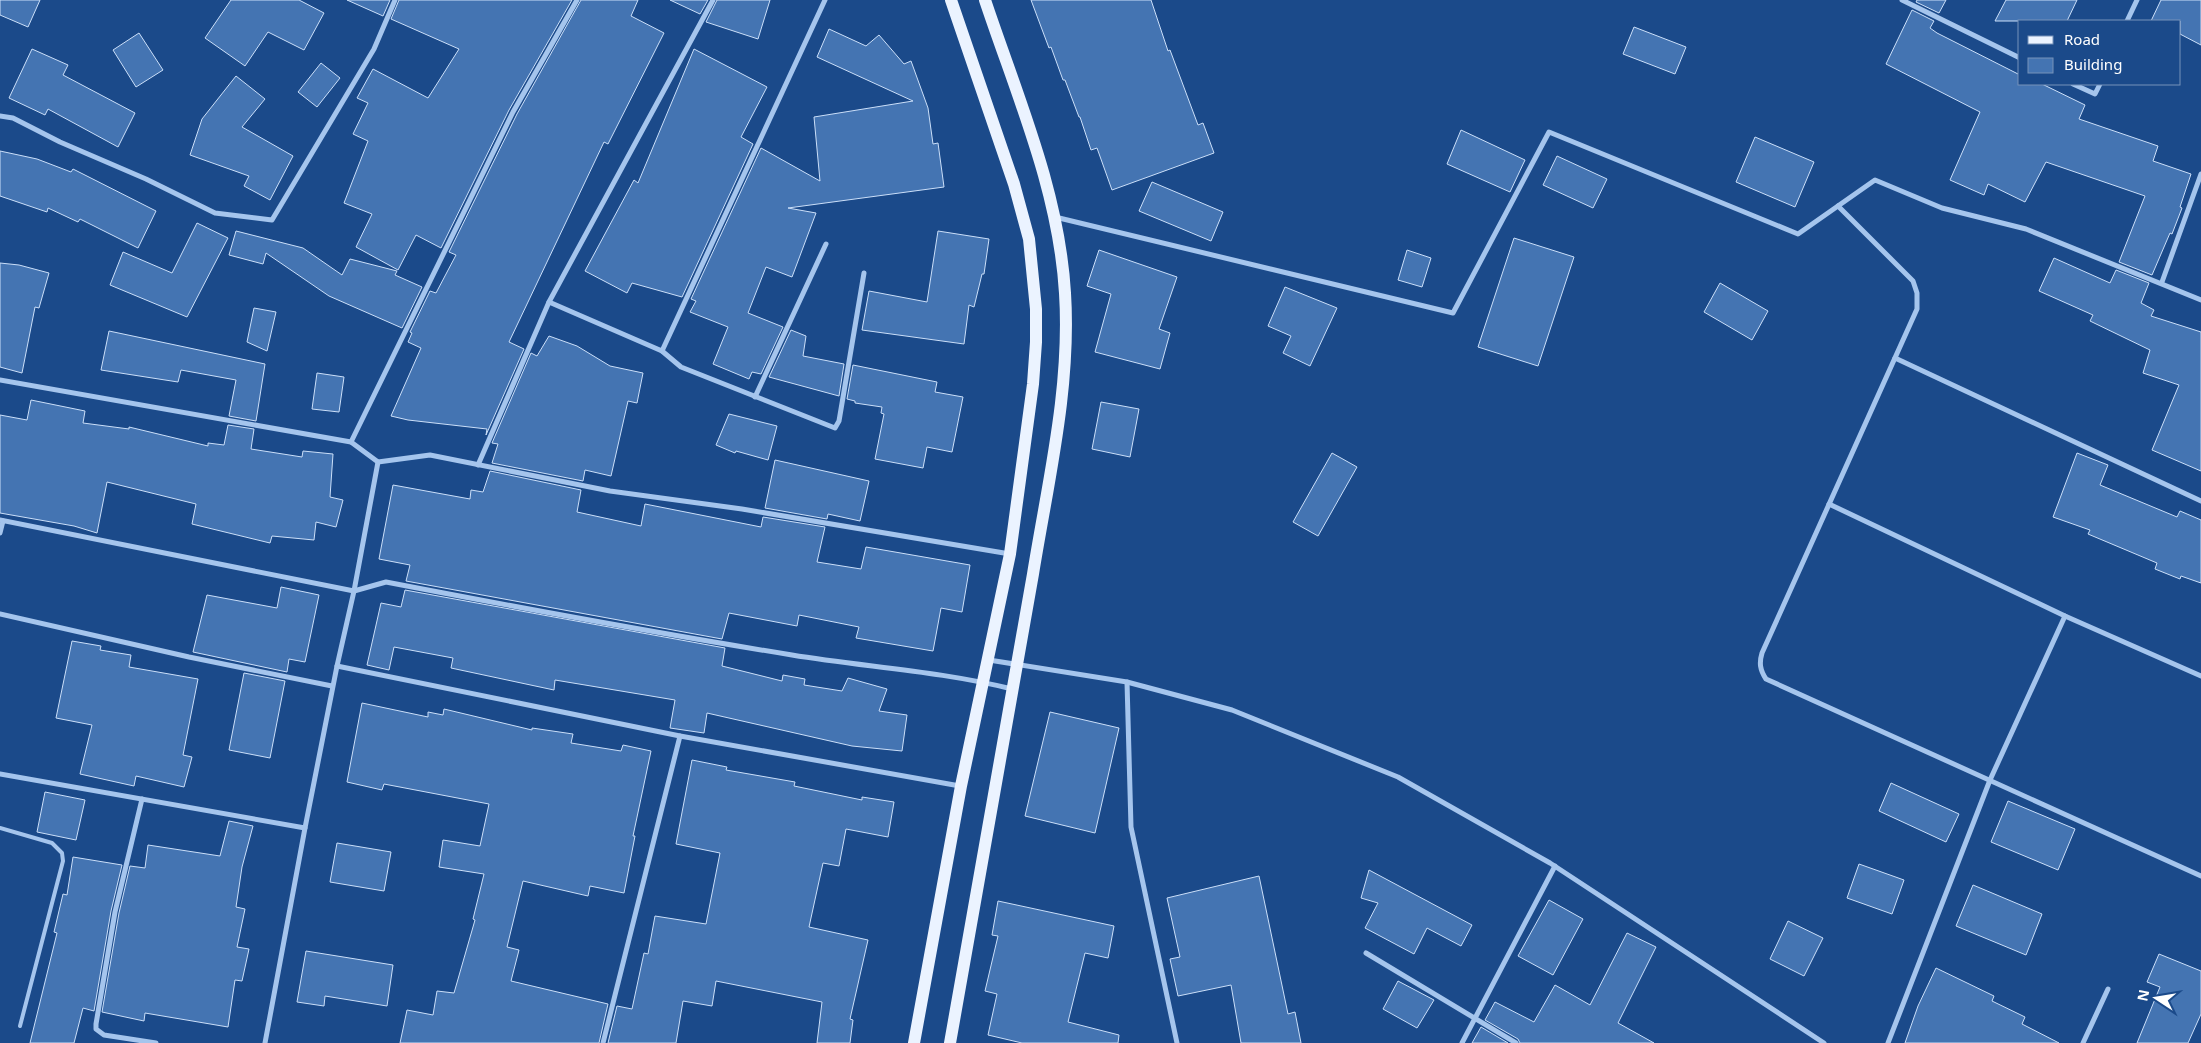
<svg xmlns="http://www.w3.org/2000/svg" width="2201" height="1043" viewBox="0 0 2201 1043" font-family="'Noto Sans',sans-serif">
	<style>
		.building { fill: #4474b2; stroke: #cbdff9 }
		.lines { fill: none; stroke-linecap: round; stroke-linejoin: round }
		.service { stroke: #a5c5ed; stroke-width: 4 }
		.minor { stroke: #a5c5ed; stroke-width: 5 }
		.primary { stroke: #ebf3ff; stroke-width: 12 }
	</style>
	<rect width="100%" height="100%" fill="#1b4a8a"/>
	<g class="building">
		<path d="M0 0H40L28 27 0 15Z"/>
		<path d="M231 0H299L324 13 304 50 268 32 245 66 205 38Z"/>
		<path d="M347 0H390L383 16Z"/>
		<path d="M399 0H572L509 110 441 248 416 235 398 270 356 247 372 214 344 203 368 141 353 134 368 103 357 98 373 69 428 98 459 49 391 19Z"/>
		<path d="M581 0H638L631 16 664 33 608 144 604 142 509 342 524 349 486 435 487 429 408 420 391 416 421 348 408 342 412 333 410 332 430 291 436 293 456 255 449 252 517 114Z"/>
		<path d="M670 0H708L700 14Z"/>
		<path d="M717 0H770L758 39 706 22Z"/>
		<path d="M1031 0H1151L1168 51 1170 50 1198 125 1203 123 1214 153 1112 190 1097 148 1091 150 1080 117H1079L1065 80H1063L1051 47 1049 48Z"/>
		<path d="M1917 0H1946L1939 13 1916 2Z"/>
		<path d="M2006 0H2077L2067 21H1995Z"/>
		<path d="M2161 0H2201V45L2180 34V21H2151Z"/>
		<path d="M1912 10 1934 21 1930 28 1937 33 2020 75V84H2042L2085 105 2079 119 2158 146 2153 161 2191 174 2180 207 2182 208 2172 234 2170 233 2152 275 2119 262 2145 196 2046 162 2025 202 1988 184 1984 195 1950 180 1980 112 1886 64Z"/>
		<path d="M1634 27 1686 47 1675 74 1623 54Z"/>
		<path d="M829 29 866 46 879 35 904 64 911 61 928 108 933 144 938 143 944 187 788 208 816 213 792 277 766 267 748 313 783 327 761 374 752 372 749 379 713 364 728 327 690 312 696 301 691 299 761 148 820 181 814 117 913 101 817 57Z"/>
		<path d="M139 33 163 70 136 87 113 50Z"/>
		<path d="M32 49 68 65 63 75 135 113 118 147 48 109 45 115 9 98Z"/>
		<path d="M694 49 767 87 741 137 753 144 682 297 632 283 627 293 585 271 634 180 638 183Z"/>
		<path d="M321 63 340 78 317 107 298 92Z"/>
		<path d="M236 76 265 99 242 127 293 156 270 200 244 186 249 176 190 155 202 119Z"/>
		<path d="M1461 130 1525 160 1510 192 1447 164Z"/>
		<path d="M1755 137 1814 162 1795 207 1736 182Z"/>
		<path d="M0 151 37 159 71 172 73 169 156 211 138 248 80 219 78 222 48 208 47 212 0 196Z"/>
		<path d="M1557 156 1607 179 1593 208 1543 185Z"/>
		<path d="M1152 182 1223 212 1211 241 1139 211Z"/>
		<path d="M197 223 228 238 187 317 110 285 123 252 172 273Z"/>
		<path d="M236 231 303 248 342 275 350 259 397 271 395 275 422 287 402 328 329 296 266 253 263 264 229 255Z"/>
		<path d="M938 231 989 239 984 274H982L974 307 969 305 964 344 862 330 869 291 927 302Z"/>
		<path d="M1514 238 1574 257 1538 366 1478 347Z"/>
		<path d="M1099 250 1177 277 1159 329 1170 333 1160 369 1095 352 1111 294 1087 286Z"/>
		<path d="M1407 250 1431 258 1422 287 1398 280Z"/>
		<path d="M2054 258 2110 283 2116 270 2149 283 2141 303 2154 310 2151 316 2201 332V471L2152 450 2179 385 2143 373 2150 350 2090 321 2093 315 2039 291Z"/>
		<path d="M0 263 19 265 49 273 39 308 35 307 22 373 0 367Z"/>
		<path d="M1720 283 1768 311 1752 340 1704 312Z"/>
		<path d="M1285 287 1337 308 1310 366 1283 353 1291 336 1268 326Z"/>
		<path d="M254 308 276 312 267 351 247 342Z"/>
		<path d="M791 330 806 336 803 356 844 364 839 396 769 377Z"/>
		<path d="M109 331 265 364 256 421 229 416 236 380 181 370 178 382 101 370Z"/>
		<path d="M549 336 577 346 610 366 643 373 637 403 628 401 611 476 585 470 583 481 492 463 498 444 492 443 531 353 537 356Z"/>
		<path d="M853 365 937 382 935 392 963 397 952 452 927 447 923 468 875 459 884 414 881 413 882 407 855 403V401L847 399Z"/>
		<path d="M317 373 344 377 339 412 312 409Z"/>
		<path d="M31 400 85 411 83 423 129 429V427L208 446V443L224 445 228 425 254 429 251 449 302 457 303 451 333 454 330 497 343 500 336 527 316 522 314 540 272 536 270 543 192 524 196 504 107 482 97 533 74 526 0 513V415L27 420Z"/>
		<path d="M1101 402 1139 409 1130 457 1092 449Z"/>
		<path d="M729 414 777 426 768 460 736 451 735 453 716 445Z"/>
		<path d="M1332 453 1357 467 1318 536 1293 522Z"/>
		<path d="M2077 453 2108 465 2100 485 2177 517 2180 511 2201 520V583L2181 576 2180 579 2155 569 2157 563 2088 534 2090 530 2053 517Z"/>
		<path d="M775 460 869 481 860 521 828 514 827 519 765 508Z"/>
		<path d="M490 471 581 490 577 512 641 526 645 504 761 527 763 517 825 527 817 562 861 569 866 547 970 565 962 612 941 608 933 651 856 638 859 627 799 615 797 626 729 613 722 639 406 581 410 565 379 559 393 485 470 499 471 490 483 492Z"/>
		<path d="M281 587 319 595 305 662 289 659 287 672 193 652 207 595 277 608Z"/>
		<path d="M405 590 725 648 722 666 782 681 783 675 805 679 804 685 842 691 848 678 887 689 879 711 907 715 902 751 852 746 707 713 704 733 670 728 675 700 555 680 554 690 451 668 453 658 394 647 389 670 367 665 381 603 401 607Z"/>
		<path d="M72 641 101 646 100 650 131 655 129 667 198 679 183 755 192 757 184 787 136 776 134 786 80 774 92 725 56 718Z"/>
		<path d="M244 673 285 681 270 758 229 750Z"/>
		<path d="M362 703 428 717V712L443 715 444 709 532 730V728L573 734 571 743 621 751 623 745 651 751 633 836H635L624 893 590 886 588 896 523 881 507 947 519 950 511 981 608 1004 599 1043H400L407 1010 433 1015 437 991 454 993 475 920 473 919 484 874 439 867 443 840 480 846 489 804 384 784 382 790 347 782Z"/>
		<path d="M1050 712 1119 728 1095 833 1025 816Z"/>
		<path d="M692 760 727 767 726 770 795 782 794 786 862 800V797L894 802 888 837 846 829 839 866 823 863 809 927 868 940 850 1019 853 1020 850 1043H817L822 1002 716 981 712 1006 683 1001 676 1043H608L617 1006 632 1009 644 953 648 954 655 916 706 924 720 853 676 844Z"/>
		<path d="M1891 783 1959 814 1946 842 1879 811Z"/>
		<path d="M45 792 85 800 76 840 37 832Z"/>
		<path d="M2008 801 2075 829 2058 870 1991 842Z"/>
		<path d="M229 821 253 826 242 867 236 907 245 909 237 947 249 949 242 981 235 980 228 1027 145 1013 144 1021 102 1012 119 913 130 866 145 868 148 845 220 856Z"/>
		<path d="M337 843 391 852 384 891 330 882Z"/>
		<path d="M73 857 122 865 111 911 94 1011 83 1008 74 1043H30L57 933 54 932 63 894 67 895Z"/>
		<path d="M1859 864 1904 880 1892 914 1847 898Z"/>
		<path d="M1369 870 1472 925 1461 946 1427 928 1414 954 1365 928 1378 903 1361 898Z"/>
		<path d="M1259 876 1288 1014 1295 1012 1301 1043H1241L1231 985 1178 996 1170 959 1180 957 1167 898Z"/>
		<path d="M1973 885 2042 914 2026 955 1956 926Z"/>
		<path d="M1549 900 1583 919 1553 975 1518 956Z"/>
		<path d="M998 901 1114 926 1108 958 1085 953 1068 1022 1119 1035 1118 1043H1022L988 1035 997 994 985 991 998 936 992 935Z"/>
		<path d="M1788 921 1823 938 1804 976 1770 959Z"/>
		<path d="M1627 933 1656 947 1618 1023 1654 1043H1520L1518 1039 1485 1020 1495 1002 1534 1022 1555 985 1590 1005Z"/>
		<path d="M306 951 393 965 387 1006 325 996 324 1006 297 1002Z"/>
		<path d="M2159 954 2201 971V1014L2188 1043H2137L2160 987 2147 982Z"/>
		<path d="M1936 968 1994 996 1992 1001 2025 1017 2022 1024 2059 1043H1905L1918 1006Z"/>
		<path d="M1398 981 1434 1000 1417 1028 1383 1009Z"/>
		<path d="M1481 1027 1508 1043H1472Z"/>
	</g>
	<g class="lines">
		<path class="service" d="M0 828 52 843 62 853 63 861 20 1026"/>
		<g class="minor">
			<path d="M1902 0 2020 58"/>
			<path d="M2127 21 2137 0"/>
			<path d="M2073 84 2095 94 2100 84"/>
			<path d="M0 116 13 118 60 142 146 179 215 213 272 220 374 49 395 0"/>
			<path d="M1838 206 1913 281 1917 293V309L1762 653C1759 663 1760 670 1766 679L2201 876"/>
			<path d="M1055 217 1453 313 1549 132 1798 234 1875 180 1942 208 2026 229 2201 300"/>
			<path d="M2162 282 2201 174"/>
			<path d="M549 302 662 351 825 0"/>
			<path d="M662 351 681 367 835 428 839 421 864 273"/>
			<path d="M1895 358 2201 501"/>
			<path d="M0 380 351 442 378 462 430 455 610 491 742 509 1010 554"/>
			<path d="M755 397 826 244"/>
			<path d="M351 442 513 112 577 0"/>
			<path d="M478 465 549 302 713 0"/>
			<path d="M1829 504 2065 616 2201 676"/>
			<path d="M0 520 354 591 386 582C521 608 656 633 792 655 865 667 940 671 1012 689"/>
			<path d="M0 533 3 521"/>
			<path d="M0 614 189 657 332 686"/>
			<path d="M989 660 1127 682 1232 710 1398 777 1550 863 1824 1043"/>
			<path d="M337 666 354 591 378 462"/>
			<path d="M1127 682 1131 827 1177 1043"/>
			<path d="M0 774 305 828 337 666 680 736 960 786"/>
			<path d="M142 799 115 912 96 1024V1029L104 1035 156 1043"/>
			<path d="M1366 953 1516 1043"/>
			<path d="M265 1043 305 828"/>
			<path d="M603 1043 680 736"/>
			<path d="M1462 1043 1555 866"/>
			<path d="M1888 1043 1990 780 2065 616"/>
			<path d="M2083 1043 2108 989"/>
		</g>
		<g class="primary">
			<path d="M914 1043 961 786 1010 554 1033 384 1036 342V309L1029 239 1014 184 951 0"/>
			<path d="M950 1043C978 887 1006 731 1033 574 1048 481 1071 388 1065 293 1059 191 1017 96 985 0"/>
		</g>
	</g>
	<rect x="2018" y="20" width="162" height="65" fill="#1b4a8a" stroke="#7692b9"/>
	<rect x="2028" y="36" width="25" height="8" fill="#ebf3ff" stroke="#7692b9"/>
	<text x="2064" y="45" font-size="15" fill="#ffffff">Road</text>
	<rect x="2028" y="58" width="25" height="15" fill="#4474b2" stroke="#7692b9"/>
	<text x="2064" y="70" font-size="15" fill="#ffffff">Building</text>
	<g transform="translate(2156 998) rotate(282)" stroke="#1b4a8a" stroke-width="4" paint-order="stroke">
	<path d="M0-4L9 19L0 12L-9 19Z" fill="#ffffff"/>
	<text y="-8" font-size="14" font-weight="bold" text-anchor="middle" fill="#ffffff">N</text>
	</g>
</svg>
